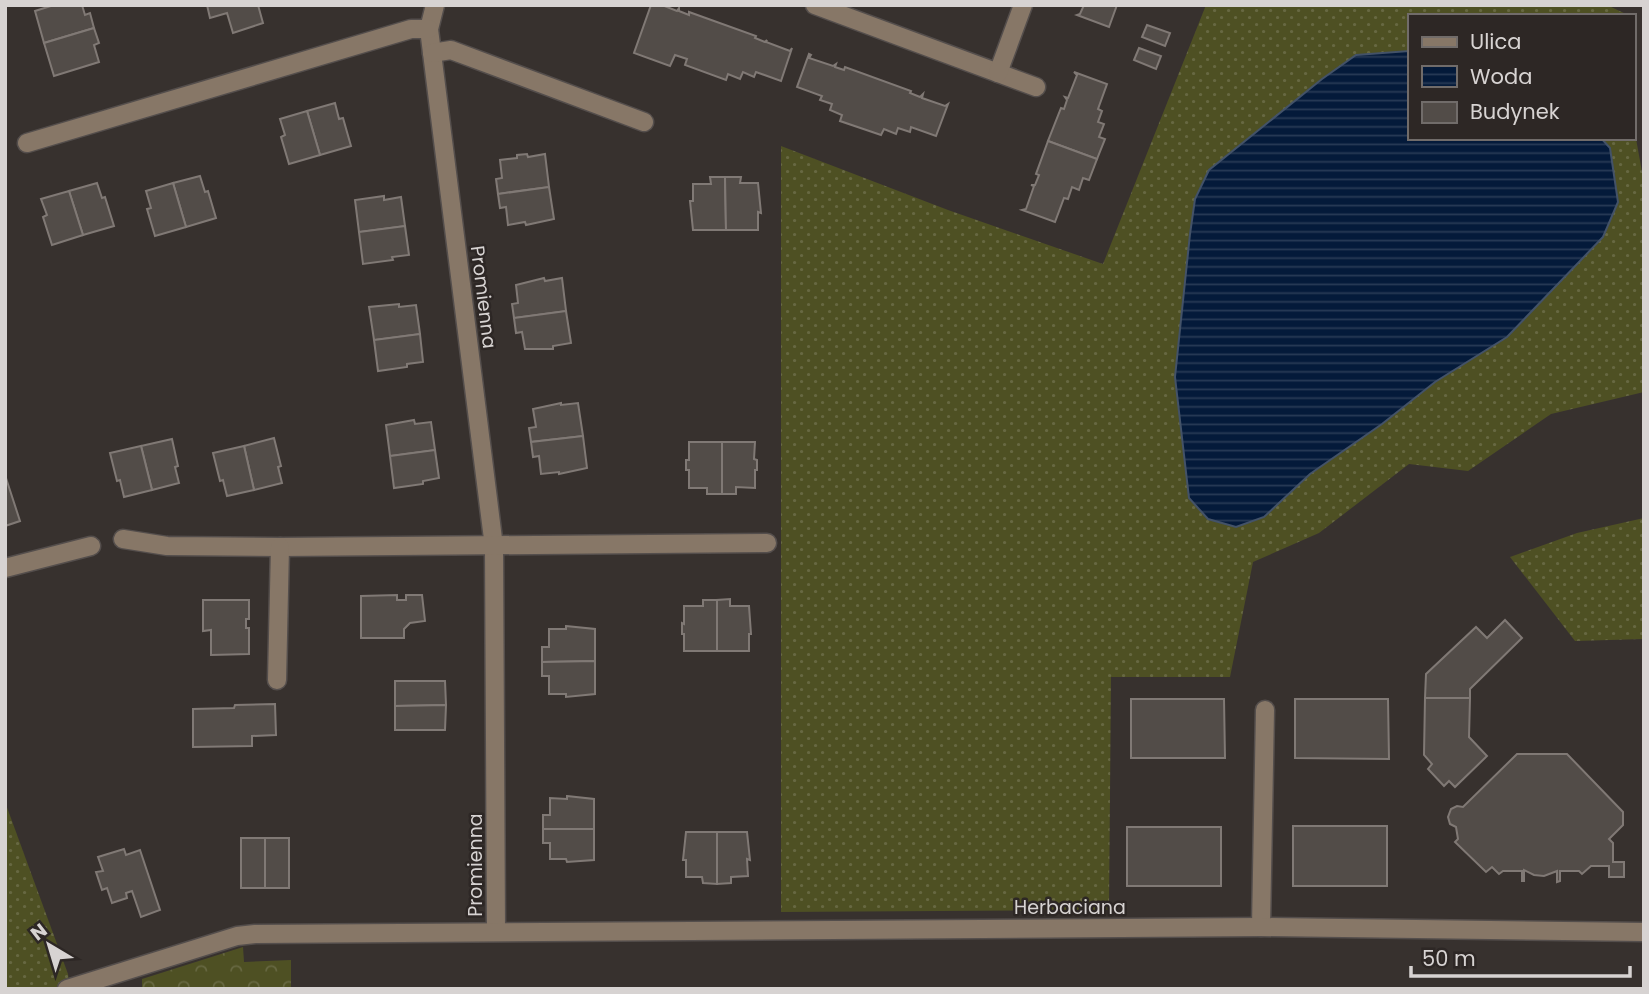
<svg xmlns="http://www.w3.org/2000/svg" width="1649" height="994" viewBox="0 0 1649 994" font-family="Poppins,sans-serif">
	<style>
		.grass { fill: url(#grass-dots) }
		.forest { fill: url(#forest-crowns) }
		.water { fill: url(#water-rules); stroke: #435268; stroke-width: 2 }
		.building { fill: #524c48; stroke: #807975; stroke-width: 2 }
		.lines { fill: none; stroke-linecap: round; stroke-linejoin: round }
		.minor-casing { stroke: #544e4c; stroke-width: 21 }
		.minor { stroke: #877767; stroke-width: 18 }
		.labels { text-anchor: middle; stroke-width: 5; stroke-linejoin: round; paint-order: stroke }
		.street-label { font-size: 19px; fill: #d7d3d2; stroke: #2d2725 }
	</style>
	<defs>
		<pattern id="grass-dots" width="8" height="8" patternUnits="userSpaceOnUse" patternTransform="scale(1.75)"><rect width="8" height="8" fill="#4e5023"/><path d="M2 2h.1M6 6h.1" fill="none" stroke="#676842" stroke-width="1.8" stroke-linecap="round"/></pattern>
		<pattern id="forest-crowns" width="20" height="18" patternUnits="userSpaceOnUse" patternTransform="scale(1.75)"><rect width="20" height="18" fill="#4e5023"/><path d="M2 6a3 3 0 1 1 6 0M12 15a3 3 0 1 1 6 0" fill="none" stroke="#676842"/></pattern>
		<pattern id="water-rules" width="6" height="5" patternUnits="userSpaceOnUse" patternTransform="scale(1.75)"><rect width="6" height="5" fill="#041a3a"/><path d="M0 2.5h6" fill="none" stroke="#283a56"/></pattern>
	</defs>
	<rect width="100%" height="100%" fill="#37312e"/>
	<g class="grass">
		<path d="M1206 5H1607L1630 16H1409V138H1633V122L1644 183V392L1551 414 1468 471 1409 464 1319 533 1253 562 1230 677H1111L1109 910 781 912V146L948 210 1103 264Z"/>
		<path d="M1644 518V639L1575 641 1510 557 1577 533Z"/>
		<path d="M5 802 68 974 70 989H5Z"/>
	</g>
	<path class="forest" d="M243 947 244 962 291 960V989H142V979Z"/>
	<path class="water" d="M1409 51V138H1601L1610 148 1618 202 1603 237 1507 337 1435 382 1382 424 1310 474 1264 517 1236 527 1208 519 1189 498 1175 377 1190 234 1195 199 1209 170 1322 79 1356 55Z"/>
	<g class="building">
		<path d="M54 5H82L85 15 90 13 94 28 44 43 35 11Z"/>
		<path d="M207 5H258L263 23 233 33 227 13 210 18Z"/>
		<path d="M651 5H662L677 11 679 8V11L689 15V12L756 36 755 38 765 42 767 40 766 42 790 51 792 48 781 81 756 72 754 77 743 72 740 79 728 74 726 80 685 65 687 59 675 55 670 66 634 53Z"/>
		<path d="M1084 5H1117L1109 27 1077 15 1080 14Z"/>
		<path d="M1147 25 1170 33 1165 46 1142 37Z"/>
		<path d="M94 28 99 43 94 45 99 62 54 76 44 43Z"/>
		<path d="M1139 48 1161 56 1156 69 1134 60Z"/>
		<path d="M809 54 811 55 809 58 833 66 836 64 835 67 844 70 845 67 911 91 910 93 920 97 923 94 922 98 945 106 948 104 936 136 911 127 910 132 898 128 896 134 884 129 881 135 840 121 842 115 830 110 832 104 820 100 822 96 797 87Z"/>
		<path d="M1074 72 1107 84 1098 109 1102 111 1098 122 1104 124 1099 137 1105 139 1097 159 1048 141 1061 108 1064 109 1067 100 1065 97 1068 98 1077 75Z"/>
		<path d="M335 103 339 119 343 118 351 146 320 155 307 111Z"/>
		<path d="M307 111 320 155 289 164 281 137 285 135 280 119Z"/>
		<path d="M1048 141 1097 159 1089 180 1083 178 1079 190 1072 187 1068 199 1064 198 1055 222 1022 210 1026 209 1034 186 1031 185H1035L1039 175 1036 174Z"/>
		<path d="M527 154 528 157 545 154 549 187 498 194 496 179 502 178 500 160 517 158V155Z"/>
		<path d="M200 176 205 192 208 191 216 218 186 227 173 183Z"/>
		<path d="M710 177H725L726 230H693L690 201H693V184H711Z"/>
		<path d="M725 177H741L740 183H758L761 213 758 212V230H726Z"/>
		<path d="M97 183 102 198 105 197 114 226 83 235 69 191Z"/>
		<path d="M173 183 186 227 155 236 147 209 151 208 146 191Z"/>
		<path d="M549 187 554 219 526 225 525 222 508 225 506 207 500 208 498 194Z"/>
		<path d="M69 191 83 235 52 245 43 217 47 215 41 199Z"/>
		<path d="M384 196V200L401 197 405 226 359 232 355 200Z"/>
		<path d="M405 226 409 255 392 257 393 260 363 264 359 232Z"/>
		<path d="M544 278 545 281 562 278 566 311 514 318 512 304 518 303 516 285Z"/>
		<path d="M399 304V307L416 305 420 334 374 340 369 307Z"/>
		<path d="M566 311 571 343 553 346V349H525L522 332 516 333 514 318Z"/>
		<path d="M420 334 423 362 407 364V367L378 371 374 340Z"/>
		<path d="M561 403V405L578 403 583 436 531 442 529 428 536 427 533 409Z"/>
		<path d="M414 420 415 424 431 422 435 450 390 456 386 425Z"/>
		<path d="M583 436 587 468 559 474V472L541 474 539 456 533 457 531 442Z"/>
		<path d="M274 438 281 466 278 467 282 483 254 490 244 446Z"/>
		<path d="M172 439 178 466 175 467 179 483 152 490 141 446Z"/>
		<path d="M689 442H722V494H707V488H689V470H686V460H689Z"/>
		<path d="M722 442H755L754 459 757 460V470H755V488L736 487V494H722Z"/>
		<path d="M141 446 152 490 124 497 120 480 117 481 110 453Z"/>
		<path d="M244 446 254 490 227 496 223 480 220 481 213 453Z"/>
		<path d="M435 450 439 478 423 481V484L394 488 390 456Z"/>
		<path d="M5 475 20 521 5 526Z"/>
		<path d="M397 595V600H406V595H422L425 621 410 623 404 629V638H361V596Z"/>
		<path d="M730 599V606H749L751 634H749V651H717V600Z"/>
		<path d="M203 600H249V619H246V628H249V654L211 655V630L203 631Z"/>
		<path d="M703 600H717V651H684V634H682V623L684 624V606H703Z"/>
		<path d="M1505 620 1522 638 1470 689V698H1425L1426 674 1476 627 1487 638Z"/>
		<path d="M566 626 595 629V661L542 662V647H549V629H566Z"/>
		<path d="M595 661V694L566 697V694H549V676H542V662Z"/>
		<path d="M395 681H445L446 705 395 706Z"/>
		<path d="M1425 698H1470L1469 737 1487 756 1455 787 1449 781 1444 786 1428 769 1432 764 1424 755Z"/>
		<path d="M1131 699H1224L1225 758H1131Z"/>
		<path d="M1295 699H1388L1389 759 1295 758Z"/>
		<path d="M275 704 276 735 252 736V746L193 747V709L234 708 235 705Z"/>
		<path d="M446 705 445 730H395V706Z"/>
		<path d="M1517 754H1567L1623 812V825L1609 839 1613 843V862H1624V877H1609V866H1591L1582 874 1579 871H1560V881L1557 882V871L1544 876 1534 875 1524 870V881H1522V871H1503L1499 874 1492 867 1486 872 1455 842 1458 839 1456 827 1450 824 1448 817 1451 809 1457 806 1463 807Z"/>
		<path d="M567 796 594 799V829H543V815H550V798L567 799Z"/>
		<rect x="1293" y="826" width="94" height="60"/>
		<rect x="1127" y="827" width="94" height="59"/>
		<path d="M543 829H594V860L567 862 566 859H550V843H543Z"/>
		<path d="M686 832H717V884L703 883 702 877H686V860H683Z"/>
		<path d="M717 832H747L750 860 747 859 748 876 731 877V883L717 884Z"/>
		<rect x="241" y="838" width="24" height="50"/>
		<rect x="265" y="838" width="24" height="50"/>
		<path d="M124 849 126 855 140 850 160 910 141 917 132 891 126 893 127 898 112 903 107 888 102 890 96 872 103 871 98 857Z"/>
	</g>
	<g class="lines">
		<g class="minor-casing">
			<g id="minor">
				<path d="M435 5 429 29 494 547 496 931"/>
				<path d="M815 5 1036 87"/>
				<path d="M432 53 451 50 644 122"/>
				<path d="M998 73 1023 5"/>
				<path d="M27 143 411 29H429"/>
				<path d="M123 539 167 546 280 547 767 543"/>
				<path d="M5 568 91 546"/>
				<path d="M277 680 280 547"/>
				<path d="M1261 927 1265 710"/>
				<path d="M67 989 237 936 255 934 1261 927 1644 932"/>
			</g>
		</g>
		<use href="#minor" class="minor"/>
	</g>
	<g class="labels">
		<g class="street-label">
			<text transform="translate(484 297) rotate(83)" y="7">Promienna</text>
			<text transform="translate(475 865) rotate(-90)" y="7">Promienna</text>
			<text x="1070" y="914">Herbaciana</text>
		</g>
	</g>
	<rect width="1649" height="994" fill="none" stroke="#d7d3d2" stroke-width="14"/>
	<rect x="1408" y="14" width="228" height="126" fill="#2d2725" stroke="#716c6a" stroke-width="2"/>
	<rect x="1422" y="37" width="35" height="10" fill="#877767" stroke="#716c6a" stroke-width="2"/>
	<text x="1470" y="49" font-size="21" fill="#d7d3d2">Ulica</text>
	<rect x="1422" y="66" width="35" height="21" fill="url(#water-rules)" stroke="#716c6a" stroke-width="2"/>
	<text x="1470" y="84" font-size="21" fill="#d7d3d2">Woda</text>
	<rect x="1422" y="102" width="35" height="21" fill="#524c48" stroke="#716c6a" stroke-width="2"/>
	<text x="1470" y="119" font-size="21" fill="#d7d3d2">Budynek</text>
	<g transform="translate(49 945) rotate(322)" stroke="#2d2725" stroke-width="5" paint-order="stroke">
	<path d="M0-5L12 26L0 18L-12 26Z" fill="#d7d3d2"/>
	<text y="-10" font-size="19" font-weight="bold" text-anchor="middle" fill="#d7d3d2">N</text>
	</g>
	<path d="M1411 966v10h219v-10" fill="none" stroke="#d7d3d2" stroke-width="3.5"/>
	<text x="1422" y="966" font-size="21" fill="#d7d3d2" stroke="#2d2725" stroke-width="5" paint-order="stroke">50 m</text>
</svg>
